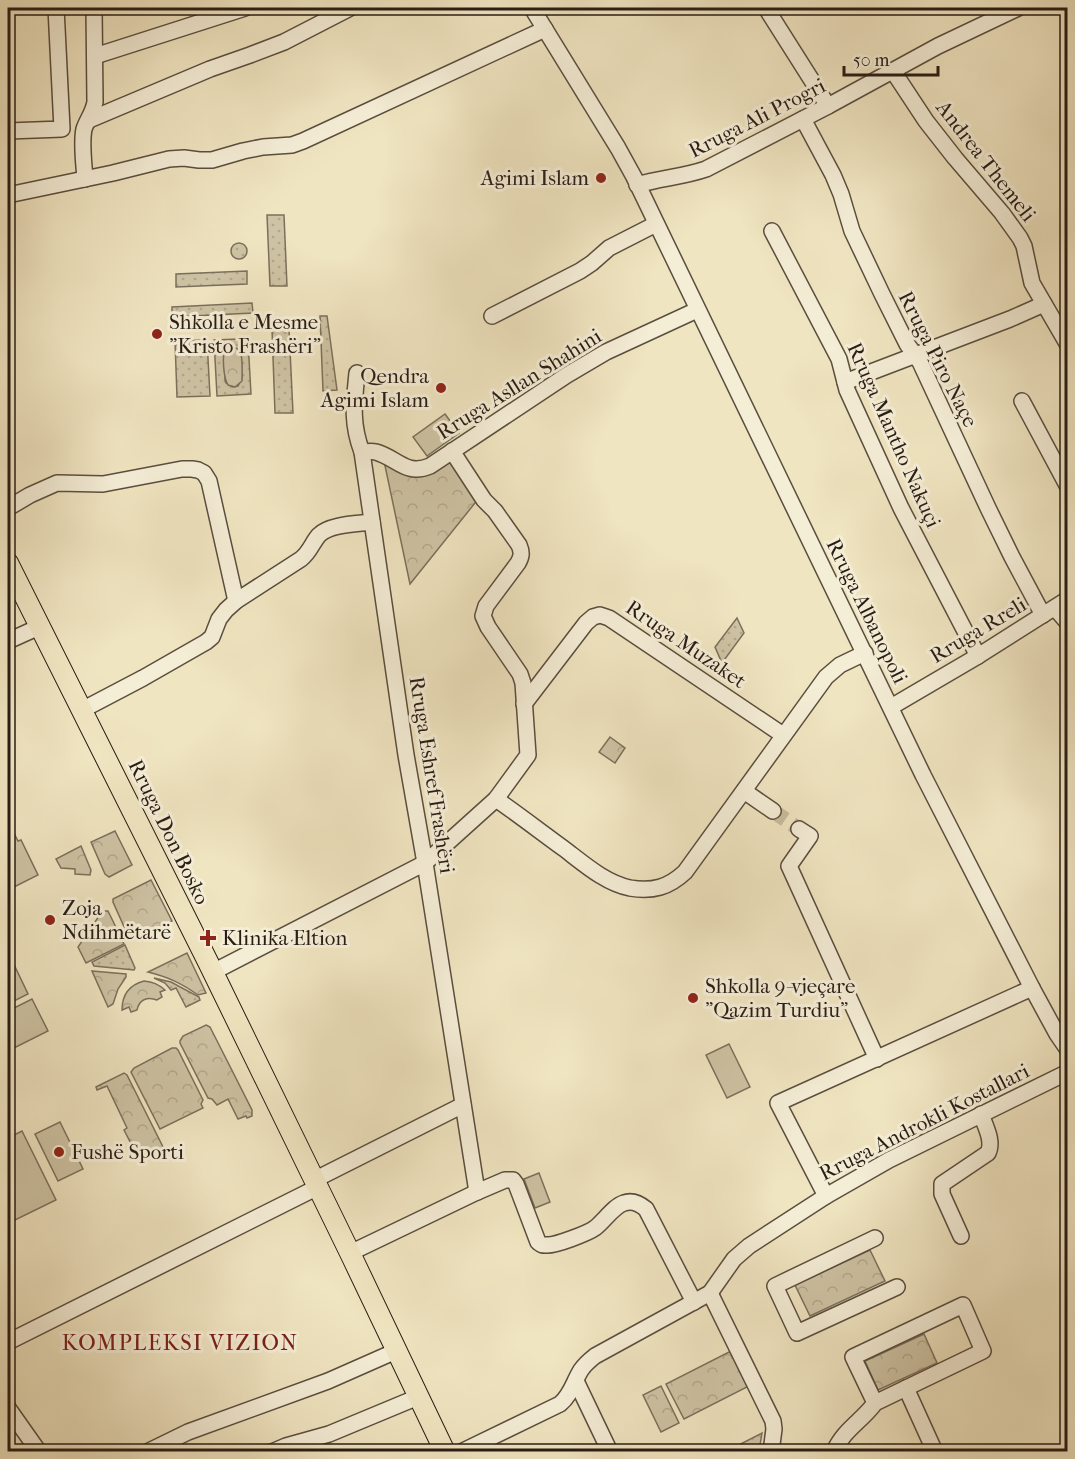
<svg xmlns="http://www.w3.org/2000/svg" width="1075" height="1459" viewBox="0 0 1075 1459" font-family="'IM FELL French Canon',serif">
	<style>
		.grass { fill: url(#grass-dots); stroke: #7b705c; stroke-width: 1.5; fill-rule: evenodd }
		.park { fill: url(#park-crowns); stroke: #7b705c; stroke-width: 1.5 }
		.pitch { fill: #cec3a4; stroke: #7b705c; stroke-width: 1.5 }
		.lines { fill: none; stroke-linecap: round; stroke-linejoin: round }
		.minor-tunnel { stroke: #c8bd9e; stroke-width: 15; stroke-dasharray: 15 8; stroke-linecap: butt }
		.minor-casing { stroke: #5a4e3f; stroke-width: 18 }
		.major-casing { stroke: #281c14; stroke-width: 22 }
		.minor { stroke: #f5eed7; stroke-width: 15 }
		.major { stroke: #f0e5c1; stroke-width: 20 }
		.poi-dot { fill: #8f2418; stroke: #f5eed7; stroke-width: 2 }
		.labels { text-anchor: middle; stroke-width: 6; stroke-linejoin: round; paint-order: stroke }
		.street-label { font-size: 21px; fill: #281c14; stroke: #f5eed7 }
		.poi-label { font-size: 21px; fill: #281c14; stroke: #f5eed7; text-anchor: start }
		.neighbourhood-label { font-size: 22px; letter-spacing: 1.5px; fill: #7a1f14; stroke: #f5eed7 }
	</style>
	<defs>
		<pattern id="grass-dots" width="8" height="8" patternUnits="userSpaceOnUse" patternTransform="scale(1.5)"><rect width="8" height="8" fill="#cec3a4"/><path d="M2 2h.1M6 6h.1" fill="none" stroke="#b1a78c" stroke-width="1.8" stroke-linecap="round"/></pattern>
		<pattern id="park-crowns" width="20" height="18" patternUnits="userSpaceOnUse" patternTransform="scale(1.5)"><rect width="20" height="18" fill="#cec3a4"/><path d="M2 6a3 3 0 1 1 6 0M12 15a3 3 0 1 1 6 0" fill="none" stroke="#b1a78c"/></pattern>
	</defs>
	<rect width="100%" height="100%" fill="#f0e5c1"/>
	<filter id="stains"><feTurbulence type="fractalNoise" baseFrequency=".00333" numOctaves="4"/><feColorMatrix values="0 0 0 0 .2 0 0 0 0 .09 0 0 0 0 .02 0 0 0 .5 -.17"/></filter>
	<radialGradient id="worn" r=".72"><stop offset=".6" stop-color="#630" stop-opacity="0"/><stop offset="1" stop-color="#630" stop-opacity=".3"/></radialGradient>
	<g class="grass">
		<path d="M267 215H284L287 286H270Z"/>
		<circle cx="239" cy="251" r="8"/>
		<path d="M247 271V284L176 287V274Z"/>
		<path d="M252 303 253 313 172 317V307Z"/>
		<path d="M320 316H327L337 390 323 391Z"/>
		<path d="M272 329H289L293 413H275Z"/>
		<path d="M239 339V342L248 341 251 394 217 396 214 340ZM241 353 242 378 238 386 233 387 226 383 225 380 224 355Z"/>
		<path d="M207 340 210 396 177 397 175 341Z"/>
		<path d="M737 618 744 633 722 663 715 647Z"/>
		<path d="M125 945 135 968 134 970 94 966 92 962Z"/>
		<path d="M154 978 171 982 199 997 200 1000 186 1007 176 988 171 990 165 983Z"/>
	</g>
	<g class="park">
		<path d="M231 347C235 348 237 347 240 351 243 356 242 375 242 381L235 387 228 385C224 379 221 354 226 349 227 348 229 348 231 347Z"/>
		<path d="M452 458 479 498 410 584 384 461 404 472Z"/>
		<path d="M610 737 625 748 615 763 599 752Z"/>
		<path d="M115 831 132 865 109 877 105 874 91 842Z"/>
		<path d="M81 846 91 870 90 875 75 874V869L61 868 56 859Z"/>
		<path d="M151 880 172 921 130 940 113 902V899Z"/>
		<path d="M105 911H108L109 913 124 944 86 963 78 947 101 913Z"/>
		<path d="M187 953 206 993 198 995C181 983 168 977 148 972Z"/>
		<path d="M92 971 126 974V977L118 989 113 1004 108 1007Z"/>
		<path d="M144 981C153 982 158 984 165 990L160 992 162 997 157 1000C147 996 139 1000 137 1010L131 1012 129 1007 122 1010C122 995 129 985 144 981Z"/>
		<path d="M206 1025 210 1027 252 1110V1116L247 1118 246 1116 238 1119 228 1099 217 1105 212 1099 208 1098 180 1043V1041L183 1036Z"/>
		<path d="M172 1048H176L178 1050 203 1100 201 1104 203 1108 160 1129 131 1072 134 1068Z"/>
		<path d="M124 1073 127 1075 163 1147 139 1159 124 1130 127 1128 107 1086 97 1090 96 1087Z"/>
		<path d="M870 1250 885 1281 810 1316 795 1285Z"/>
		<path d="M924 1334 937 1363 878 1390 865 1361Z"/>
		<path d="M731 1351 749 1386 684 1419 666 1384Z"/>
		<path d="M661 1386 679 1423 661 1432 643 1395Z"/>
		<path d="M762 1433 759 1451H727Z"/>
	</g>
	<g class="pitch">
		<path d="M445 414 459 433 427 456 413 437Z"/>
		<path d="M8 821 18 841 21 840 38 875 8 890Z"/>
		<path d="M8 952 28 994 8 1004Z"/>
		<path d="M32 999 48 1031 8 1051V1011Z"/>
		<path d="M729 1044 750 1087 727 1098 706 1055Z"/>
		<path d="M60 1122 83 1169 58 1181 35 1134Z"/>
		<path d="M22 1131 56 1200 15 1220 8 1204V1138Z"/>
		<path d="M539 1173 550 1202 535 1208 524 1179Z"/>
	</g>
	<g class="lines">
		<path class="minor-tunnel" d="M773 811 799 829"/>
		<g class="minor-casing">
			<g id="minor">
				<path d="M532 8 618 148 634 177 923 775 1032 988 1057 1034 1068 1050"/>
				<path d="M766 8 828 106"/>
				<path d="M95 56 245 8"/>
				<path d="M893 71 926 121 955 158 1002 213 1020 238 1024 246 1032 283 1068 345"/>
				<path d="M803 119 833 175 841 194 852 231 882 294 907 344 920 362 988 508 1012 557 1043 615"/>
				<path d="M89 120 210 69 250 55 284 42 350 8"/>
				<path d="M8 131 62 129 56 8"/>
				<path d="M85 179C84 164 81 143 84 129 87 120 93 113 95 102L94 8"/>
				<path d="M637 185C660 178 683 177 706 169L828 106 938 46 1018 8"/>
				<path d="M8 195 113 173 169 159 184 158 199 160H212L243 151 263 147 292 145 303 141 545 29"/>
				<path d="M772 231 839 359 847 390 901 508 978 656"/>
				<path d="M492 316 580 271 592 263 609 248 656 224"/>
				<path d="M357 373C354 403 351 423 362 452L406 755 425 863 477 1192"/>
				<path d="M845 382 1010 319 1044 304"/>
				<path d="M1022 401 1068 487"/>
				<path d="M362 452C367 452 371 451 376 452 397 458 406 476 430 466L567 375 606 352 697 310"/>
				<path d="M8 508 30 495 57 483 103 484 182 469H192L198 470 204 473 209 481 236 601"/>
				<path d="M1055 608 1068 623"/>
				<path d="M8 641 39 627"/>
				<path d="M524 704 586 623 593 617 600 615 609 618 783 735"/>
				<path d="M891 707 978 656 1068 599"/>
				<path d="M82 710 143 678 206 642 212 637 219 619 226 610 236 601 301 559C310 552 312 543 319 535 330 524 357 524 372 522"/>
				<path d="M744 791 773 811"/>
				<path d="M496 799C519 815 541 832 563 848 583 863 605 883 630 888 653 892 669 887 685 872L826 677 840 665 865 653"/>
				<path d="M799 829 810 836 789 866 877 1059"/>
				<path d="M213 972 425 863 496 799 528 755 523 683 520 674 488 627 483 616 486 606 518 563C522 556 522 552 519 545L495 511 484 500 452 451"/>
				<path d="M314 1180 463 1105"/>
				<path d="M826 1196 778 1103 1032 988"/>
				<path d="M961 1236 942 1194V1184L988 1153C994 1141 985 1126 981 1114"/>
				<path d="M875 1238 775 1286 797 1333 897 1287"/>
				<path d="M350 1253 477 1192 505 1180H513L516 1184 538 1242C542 1245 541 1245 546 1245 555 1246 588 1233 595 1228 604 1221 614 1206 624 1203 632 1200 640 1204 646 1209L694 1302"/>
				<path d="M710 1293 773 1421 774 1429 771 1452"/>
				<path d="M8 1342 318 1187"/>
				<path d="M576 1381 610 1452"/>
				<path d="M906 1388 935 1452"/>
				<path d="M8 1408 39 1452"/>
				<path d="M147 1452 188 1432 328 1381 396 1351"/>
				<path d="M272 1452 286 1446 329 1434 418 1397"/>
				<path d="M461 1452 560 1404C571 1395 573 1383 581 1370 585 1364 590 1360 595 1356L710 1293 734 1259 749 1246 826 1196 889 1160 1068 1072"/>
				<path d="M834 1452C843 1430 862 1421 875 1403L983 1351 963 1305 853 1357 875 1403"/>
			</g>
		</g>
		<g class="major-casing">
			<path id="major" d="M8 563 208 962 350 1253 445 1452"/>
		</g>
		<use href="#minor" class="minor"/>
		<use href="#major" class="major"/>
	</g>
	<g class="poi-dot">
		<circle cx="601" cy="178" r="6"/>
		<circle cx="157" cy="334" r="6"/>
		<circle cx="441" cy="388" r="6"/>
		<circle cx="50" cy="920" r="6"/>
		<path d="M205 929h6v6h6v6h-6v6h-6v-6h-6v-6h6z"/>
		<circle cx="693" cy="998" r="6"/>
		<circle cx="59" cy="1152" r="6"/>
	</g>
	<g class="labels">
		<g class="street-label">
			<text transform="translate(757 118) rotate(-27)" y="7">Rruga Ali Progri</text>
			<text transform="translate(986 161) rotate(52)" y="7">Andrea Themeli</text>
			<text transform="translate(938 359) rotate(63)" y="7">Rruga Piro Naçe</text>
			<text transform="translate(519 384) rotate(-32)" y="7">Rruga Asllan Shahini</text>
			<text transform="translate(894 435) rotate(66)" y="7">Rruga Mantho Nakuçi</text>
			<text transform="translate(867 611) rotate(64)" y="7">Rruga Albanopoli</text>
			<text transform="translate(978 630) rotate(-31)" y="7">Rruga Rreli</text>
			<text transform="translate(686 644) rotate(34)" y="7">Rruga Muzaket</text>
			<text transform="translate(432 775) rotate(81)" y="7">Rruga Eshref Frashëri</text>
			<text transform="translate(169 832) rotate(64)" y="7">Rruga Don Bosko</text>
			<text transform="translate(924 1122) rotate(-27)" y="7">Rruga Androkli Kostallari</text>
		</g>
		<g class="poi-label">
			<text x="589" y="185" text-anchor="end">Agimi Islam</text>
			<text x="169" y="329">Shkolla e Mesme<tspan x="169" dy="24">"Kristo Frashëri"</tspan></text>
			<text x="429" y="383" text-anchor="end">Qendra<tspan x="429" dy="24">Agimi Islam</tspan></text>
			<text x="62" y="915">Zoja<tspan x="62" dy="24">Ndihmëtarë</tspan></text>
			<text x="222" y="945">Klinika Eltion</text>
			<text x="705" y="993">Shkolla 9-vjeçare<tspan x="705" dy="24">"Qazim Turdiu"</tspan></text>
			<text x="71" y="1159">Fushë Sporti</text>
		</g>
		<g class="neighbourhood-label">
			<text x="180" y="1350">KOMPLEKSI VIZION</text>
		</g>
	</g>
	<rect width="1075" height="1459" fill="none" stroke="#f0e5c1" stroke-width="30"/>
	<rect x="9" y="9" width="1057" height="1441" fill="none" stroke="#281c14" stroke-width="3"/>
	<rect x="15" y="15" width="1045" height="1429" fill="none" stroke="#281c14" stroke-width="1.5"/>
	<path d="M844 66v9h94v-9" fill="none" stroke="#281c14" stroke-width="3"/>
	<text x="853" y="66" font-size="18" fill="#281c14" stroke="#f5eed7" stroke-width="4.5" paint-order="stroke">50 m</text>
	<rect width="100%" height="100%" filter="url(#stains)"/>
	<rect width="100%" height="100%" fill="url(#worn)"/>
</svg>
